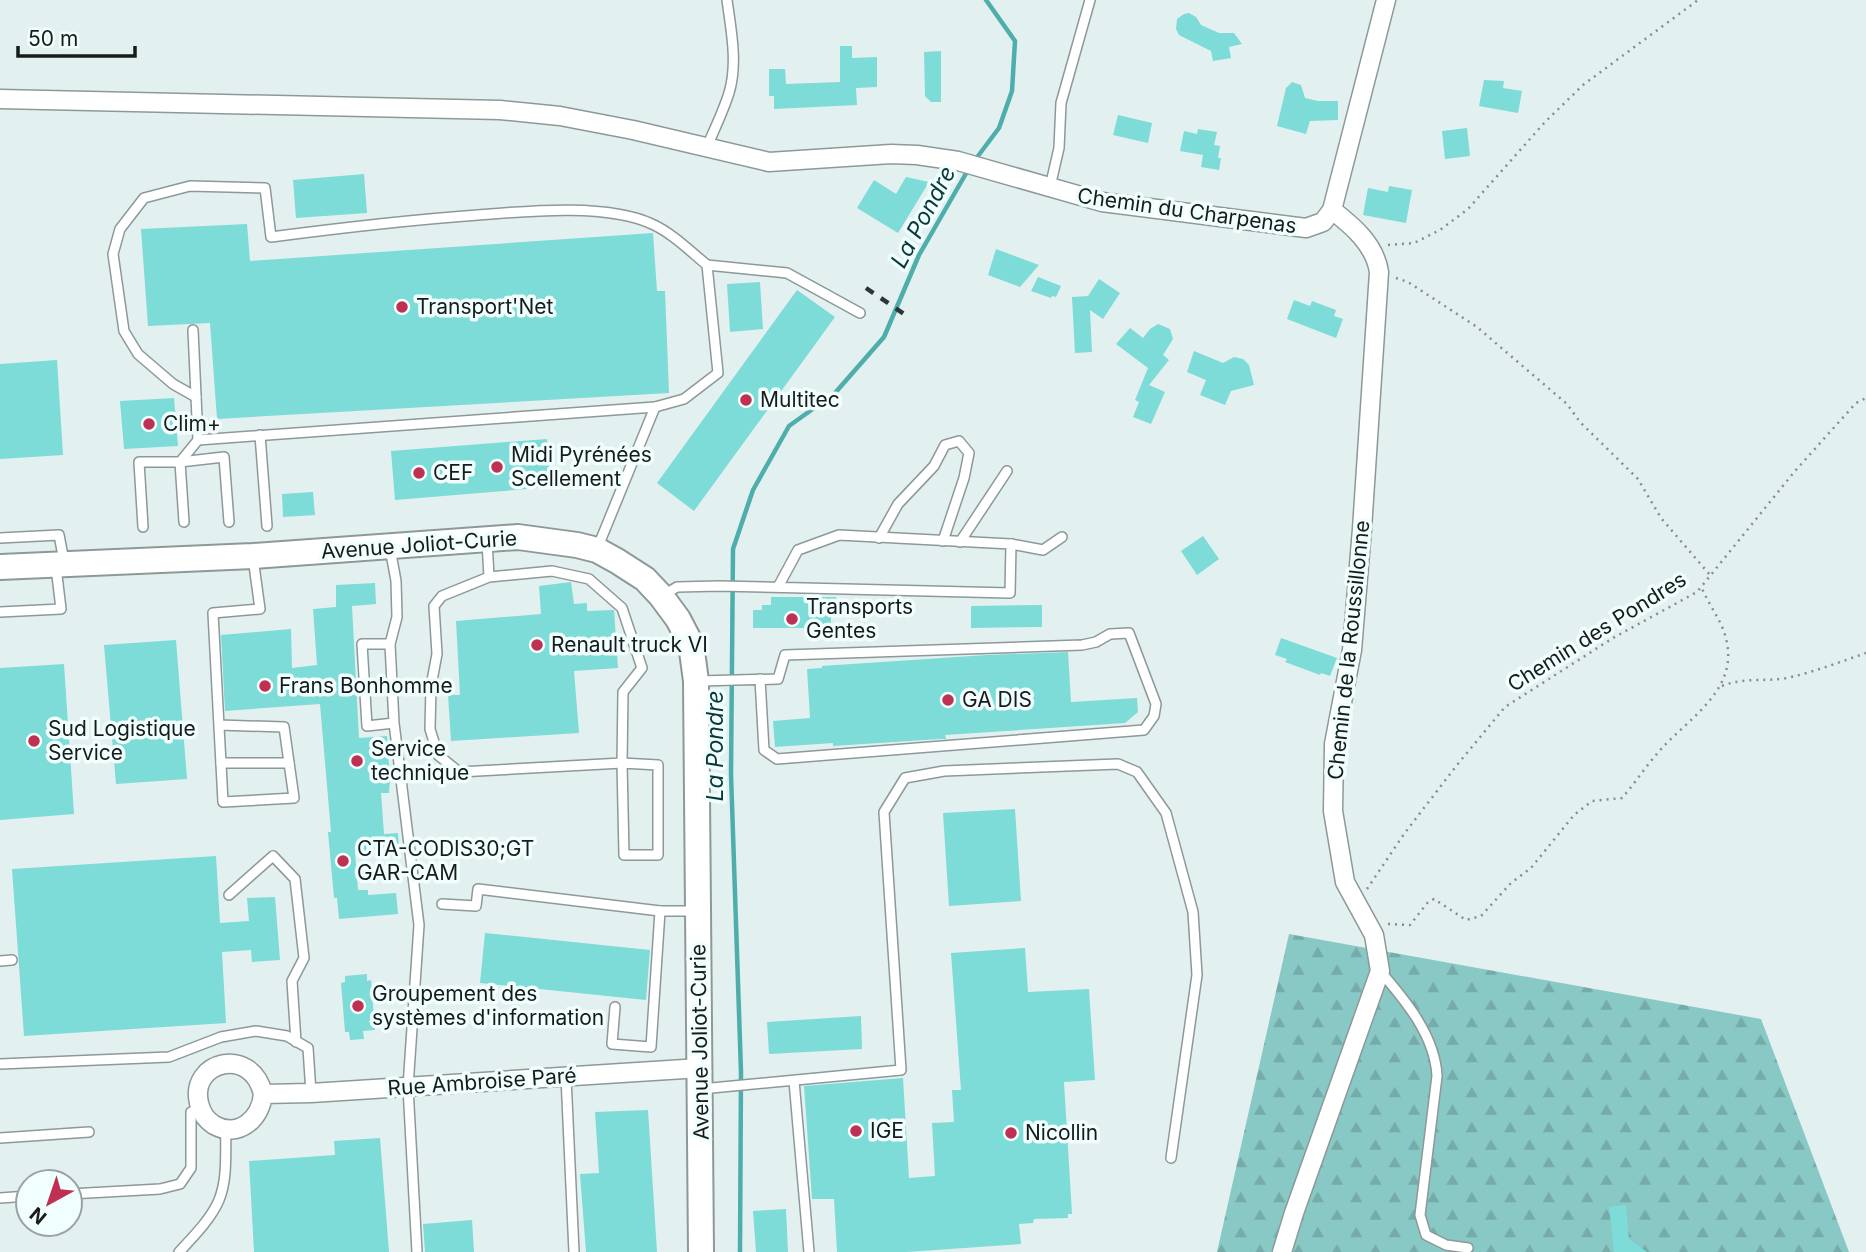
<svg xmlns="http://www.w3.org/2000/svg" width="1866" height="1252" viewBox="0 0 1866 1252" font-family="Inter,sans-serif">
	<style>
		.forest { fill: url(#forest-firs) }
		.lines { fill: none; stroke-linecap: round; stroke-linejoin: round }
		.stream { stroke: #4eaeab; stroke-width: 4.5 }
		.building { fill: #7ddbd8 }
		.lane-casing { stroke: #8c9998; stroke-width: 12 }
		.street-casing { stroke: #8c9998; stroke-width: 21 }
		.secondary-casing { stroke: #8c9998; stroke-width: 28 }
		.path { stroke: #858e8e; stroke-width: 2.5; stroke-dasharray: 2 5; stroke-linecap: butt }
		.lane { stroke: #fff; stroke-width: 9 }
		.street { stroke: #fff; stroke-width: 18 }
		.secondary { stroke: #fff; stroke-width: 24 }
		.rail { stroke: #2f3434; stroke-width: 4.5; stroke-dasharray: 9 9; stroke-linecap: butt }
		.poi-dot { fill: #c03052; stroke: #f0fefd; stroke-width: 2.5 }
		.labels { text-anchor: middle; stroke-width: 7; stroke-linejoin: round; paint-order: stroke }
		.street-label { font-size: 21px; fill: #171b1b; stroke: #f0fefd }
		.poi-label { font-size: 21px; fill: #171b1b; stroke: #f0fefd; text-anchor: start }
		.water-label { font-size: 23px; font-style: italic; fill: #093837; stroke: #f0fefd }
	</style>
	<defs>
		<pattern id="forest-firs" width="22" height="20" patternUnits="userSpaceOnUse" patternTransform="scale(1.75)"><rect width="22" height="20" fill="#88c8c5"/><path d="M5 1l3.5 6h-7zM16 11l3.5 6h-7z" fill="#75aba9"/></pattern>
	</defs>
	<rect width="100%" height="100%" fill="#e3f0f0"/>
	<path class="forest" d="M1289 934 1761 1019 1849 1252H1217Z"/>
	<g class="lines">
		<g class="stream">
			<path d="M975 160 999 128 1012 91 1015 41 986 0"/>
			<path d="M740 1252 741 1072 731 774 733 549 753 490 789 426 835 393 884 337 919 255 968 170"/>
		</g>
	</g>
	<g class="building">
		<path d="M1189 13 1196 17 1201 25 1219 33H1234L1242 44 1229 47 1231 58 1213 61 1211 51 1179 35 1176 29 1177 19 1184 14Z"/>
		<path d="M840 46H852V58L877 57V87L856 88 857 105 774 109V96H769V69H785L786 84 840 82Z"/>
		<path d="M941 51V102H931L925 96 924 52Z"/>
		<path d="M1484 80 1504 81 1503 88 1522 91 1518 113 1479 106Z"/>
		<path d="M1292 82 1301 85 1305 98 1318 101H1338V120L1310 121 1306 134 1277 126 1286 88Z"/>
		<path d="M1118 115 1152 123 1148 143 1113 135Z"/>
		<path d="M1467 128 1470 156 1445 159 1442 131Z"/>
		<path d="M1198 129 1217 132 1214 145 1220 146 1218 158H1221L1219 170 1201 167 1203 155 1180 151 1184 131 1197 134Z"/>
		<path d="M364 174 367 213 296 218 293 180Z"/>
		<path d="M906 177 929 182 898 233 857 208 874 180 896 194Z"/>
		<path d="M1389 186 1412 190 1406 223 1363 215 1368 188 1388 192Z"/>
		<path d="M247 224 250 261 653 233 657 291H665L669 393 217 419 210 323 148 326 141 229Z"/>
		<path d="M996 249 1039 265 1020 287 988 275Z"/>
		<path d="M1038 277 1061 286 1056 297 1052 296 1051 298 1031 291Z"/>
		<path d="M1099 279 1120 293 1103 319 1090 310 1092 352 1075 353 1072 297 1088 296Z"/>
		<path d="M760 282 763 329 730 332 727 284Z"/>
		<path d="M797 290 835 317 694 511 657 483Z"/>
		<path d="M1294 300 1310 306 1312 301 1336 310 1334 316 1343 319 1336 338 1287 319Z"/>
		<path d="M1158 324 1170 329 1173 339 1163 355 1169 360 1149 385 1165 392 1151 424 1133 417 1139 402 1135 400 1148 368 1116 344 1130 328 1143 338 1150 329Z"/>
		<path d="M1194 351 1223 363 1234 357 1243 359 1249 365 1254 385 1231 391 1225 405 1200 395 1206 380 1187 372Z"/>
		<path d="M57 360 63 455 0 459V364Z"/>
		<path d="M174 398 178 446 124 449 120 401Z"/>
		<path d="M547 439 551 487 395 500 391 451Z"/>
		<path d="M313 492 315 515 283 517 282 494Z"/>
		<path d="M1203 536 1219 559 1197 575 1181 551Z"/>
		<path d="M571 582 574 604 587 603V611L614 610 618 668 574 671 579 733 451 741 448 695H460L456 621 541 614 539 586Z"/>
		<path d="M375 583 376 604 352 606 359 738 387 736 390 780 389 793H381L384 834 398 833 399 850 355 852 358 890H368V895L396 893 398 914 339 919 337 898H334L328 832H331L320 704 225 711 221 635 291 629 292 668 317 665 313 609 336 607V585Z"/>
		<path d="M771 597H836V616H831V628H753V610H762V605H771Z"/>
		<path d="M1042 605V627L971 628V606Z"/>
		<path d="M1281 638 1337 658 1330 676 1321 673 1320 675 1285 662 1287 659 1275 655Z"/>
		<path d="M176 640 187 779 116 784 104 645Z"/>
		<path d="M1068 652 1071 702 1137 698 1138 712 1125 723 945 735 946 739H940L833 746V743L775 747 773 721 810 718 807 669 822 668V666L987 655Z"/>
		<path d="M64 664 74 814 0 820V668Z"/>
		<path d="M1015 809 1021 901 949 906 943 813Z"/>
		<path d="M216 856 220 923 249 921 247 898 275 897 280 960 252 962 251 950 222 952 226 1023 24 1036 12 869Z"/>
		<path d="M485 933 650 950 646 1000 480 983Z"/>
		<path d="M1025 948 1028 992 1089 989 1095 1080 1064 1082 1072 1214H1068V1218L1034 1219 1033 1223 1019 1224 1021 1244 907 1252H837L834 1199H812L804 1086 903 1078 909 1178 935 1176 932 1123 954 1122 952 1090H961L951 953Z"/>
		<path d="M367 974V981L371 980 375 1030 363 1031 364 1039 350 1040 349 1032H345L341 983 345 982V976Z"/>
		<path d="M861 1016 862 1049 769 1054 767 1022Z"/>
		<path d="M648 1110 657 1252H586L580 1174 599 1173 595 1112Z"/>
		<path d="M380 1138 389 1252H254L249 1161 335 1155 334 1141Z"/>
		<path d="M1626 1205 1629 1239 1647 1252H1614L1609 1207Z"/>
		<path d="M786 1209 788 1252H756L753 1211Z"/>
		<path d="M472 1220 474 1252H425L423 1224Z"/>
	</g>
	<g class="lines">
		<g class="lane-casing">
			<g id="lane">
				<path d="M706 149C714 130 723 112 729 93 738 63 731 30 727 0"/>
				<path d="M1050 187 1059 148 1061 103 1090 0"/>
				<path d="M707 265 787 273 860 313"/>
				<path d="M193 330 198 440 655 407 597 549"/>
				<path d="M196 397 173 384 138 354 124 331 113 254 120 229 144 198 190 186 265 188 271 237C340 228 409 220 478 215 526 211 608 203 652 224 672 233 690 251 707 265L718 373 684 399 655 407"/>
				<path d="M260 435 267 526"/>
				<path d="M184 522 180 462 198 440"/>
				<path d="M143 527 139 462H180L224 457 229 522"/>
				<path d="M0 538 59 535 64 561"/>
				<path d="M879 538 898 504 934 466 945 445 959 441 969 453 964 478 943 541"/>
				<path d="M487 541 489 577 552 571 589 579 622 608 642 668 623 692 622 763 459 772 438 755 430 729 431 686 437 654 434 606 442 596 489 577"/>
				<path d="M960 542 1007 471"/>
				<path d="M1011 544 1043 550 1062 537"/>
				<path d="M662 596 677 587 719 586 1010 593 1011 544 839 535 798 550 778 587"/>
				<path d="M0 612 61 609 56 567"/>
				<path d="M390 644 397 617 396 581 390 548"/>
				<path d="M699 681 778 679 785 655 1082 645 1096 642 1110 634 1129 633 1156 704 1154 716 1144 730 777 759 764 750 760 679"/>
				<path d="M394 723 367 726 362 644H390L394 723 419 925 408 1087 417 1252"/>
				<path d="M219 725 284 727 294 798 223 802 213 613 260 609 253 558"/>
				<path d="M221 763H289"/>
				<path d="M622 763 658 765V855H624Z"/>
				<path d="M229 895 273 856 295 879 304 958 292 981 296 1042"/>
				<path d="M442 904 476 906 478 889 660 911H697"/>
				<path d="M0 961 12 960"/>
				<path d="M1380 971C1406 1001 1435 1036 1437 1076L1420 1215 1426 1235 1446 1245 1468 1248"/>
				<path d="M615 1007 612 1044 651 1047 660 911"/>
				<path d="M0 1064 169 1057 221 1037 256 1031 287 1036 308 1048 311 1093"/>
				<path d="M566 1077 574 1252"/>
				<path d="M794 1081 809 1252"/>
				<path d="M701 1089 901 1070 884 812 905 778 944 771 1118 764 1137 772 1166 813 1193 912 1197 975 1171 1158"/>
				<path d="M0 1138 89 1132"/>
				<path d="M70 1194 160 1189 180 1184 191 1168V1112L199 1108"/>
				<path d="M0 1198 28 1196"/>
				<path d="M179 1252C193 1237 211 1219 219 1200 228 1178 225 1152 226 1129"/>
			</g>
		</g>
		<g class="street-casing">
			<g id="street">
				<path d="M0 99 500 110 560 116 633 130 769 162 891 154 917 155 958 161 1102 202 1306 228 1323 222 1332 210 1386 0"/>
				<path d="M263 1094C261 1118 239 1139 214 1125 206 1120 201 1112 199 1103 189 1061 252 1045 263 1094L311 1093 700 1068"/>
				<path d="M1282 1252 1294 1213 1380 971 1374 935 1345 882 1333 811 1334 744 1352 650 1362 529 1379 272C1375 245 1353 226 1332 210"/>
			</g>
		</g>
		<g class="secondary-casing">
			<path id="secondary" d="M0 567 253 556 518 537 577 545 597 550 617 561 645 579 661 596 678 619 691 644 696 681 701 1252"/>
		</g>
		<g class="path">
			<path d="M1388 245 1414 243 1440 230 1468 209 1545 122 1583 85 1698 0"/>
			<path d="M1396 278 1408 282 1477 327 1567 404 1580 422 1638 479 1661 518 1710 575"/>
			<path d="M1722 686C1744 677 1764 682 1787 678 1814 672 1840 662 1866 653"/>
			<path d="M1367 889 1404 834 1457 765 1505 707 1613 638 1697 592 1795 471 1856 403 1866 398"/>
			<path d="M1388 924 1410 925 1428 902 1434 899 1466 920 1481 916 1511 883 1531 868 1574 815 1592 801 1622 798C1636 782 1648 763 1663 747 1693 715 1741 687 1725 635 1720 618 1708 604 1701 586"/>
		</g>
		<use href="#lane" class="lane"/>
		<use href="#street" class="street"/>
		<use href="#secondary" class="secondary"/>
		<path class="rail" d="M866 288 910 318"/>
	</g>
	<g class="poi-dot">
		<circle cx="402" cy="307" r="7"/>
		<circle cx="746" cy="400" r="7"/>
		<circle cx="149" cy="424" r="7"/>
		<circle cx="497" cy="467" r="7"/>
		<circle cx="419" cy="473" r="7"/>
		<circle cx="792" cy="619" r="7"/>
		<circle cx="537" cy="645" r="7"/>
		<circle cx="265" cy="686" r="7"/>
		<circle cx="948" cy="700" r="7"/>
		<circle cx="34" cy="741" r="7"/>
		<circle cx="357" cy="761" r="7"/>
		<circle cx="343" cy="861" r="7"/>
		<circle cx="358" cy="1006" r="7"/>
		<circle cx="856" cy="1131" r="7"/>
		<circle cx="1011" cy="1133" r="7"/>
	</g>
	<g class="labels">
		<g class="street-label">
			<text transform="translate(1187 211) rotate(8)" y="7">Chemin du Charpenas</text>
			<text transform="translate(419 545) rotate(-4)" y="7">Avenue Joliot-Curie</text>
			<text transform="translate(1597 632) rotate(-32)" y="7">Chemin des Pondres</text>
			<text transform="translate(1349 650) rotate(-84)" y="7">Chemin de la Roussillonne</text>
			<text transform="translate(700 1042) rotate(-91)" y="7">Avenue Joliot-Curie</text>
			<text transform="translate(482 1082) rotate(-4)" y="7">Rue Ambroise Paré</text>
		</g>
		<g class="poi-label">
			<text x="416" y="314">Transport'Net</text>
			<text x="760" y="407">Multitec</text>
			<text x="163" y="431">Clim+</text>
			<text x="511" y="462">Midi Pyrénées<tspan x="511" dy="24">Scellement</tspan></text>
			<text x="433" y="480">CEF</text>
			<text x="806" y="614">Transports<tspan x="806" dy="24">Gentes</tspan></text>
			<text x="551" y="652">Renault truck VI</text>
			<text x="279" y="693">Frans Bonhomme</text>
			<text x="962" y="707">GA DIS</text>
			<text x="48" y="736">Sud Logistique<tspan x="48" dy="24">Service</tspan></text>
			<text x="371" y="756">Service<tspan x="371" dy="24">technique</tspan></text>
			<text x="357" y="856">CTA-CODIS30;GT<tspan x="357" dy="24">GAR-CAM</tspan></text>
			<text x="372" y="1001">Groupement des<tspan x="372" dy="24">systèmes d'information</tspan></text>
			<text x="870" y="1138">IGE</text>
			<text x="1025" y="1140">Nicollin</text>
		</g>
		<g class="water-label">
			<text transform="translate(923 217) rotate(-62)" y="8">La Pondre</text>
			<text transform="translate(715 746) rotate(-90)" y="8">La Pondre</text>
		</g>
	</g>
	<g transform="translate(49 1203) rotate(220)"><circle r="33" fill="#f0fefd" stroke="#99a3a3" stroke-width="2"/>
	<path d="M0-5L12 26L0 18L-12 26Z" fill="#c03052"/>
	<text y="-10" font-size="19" font-weight="bold" text-anchor="middle" fill="#171b1b">N</text>
	</g>
	<path d="M18 46v10h117v-10" fill="none" stroke="#171b1b" stroke-width="3.5"/>
	<text x="28" y="46" font-size="21" fill="#171b1b" stroke="#f0fefd" stroke-width="5" paint-order="stroke">50 m</text>
</svg>
